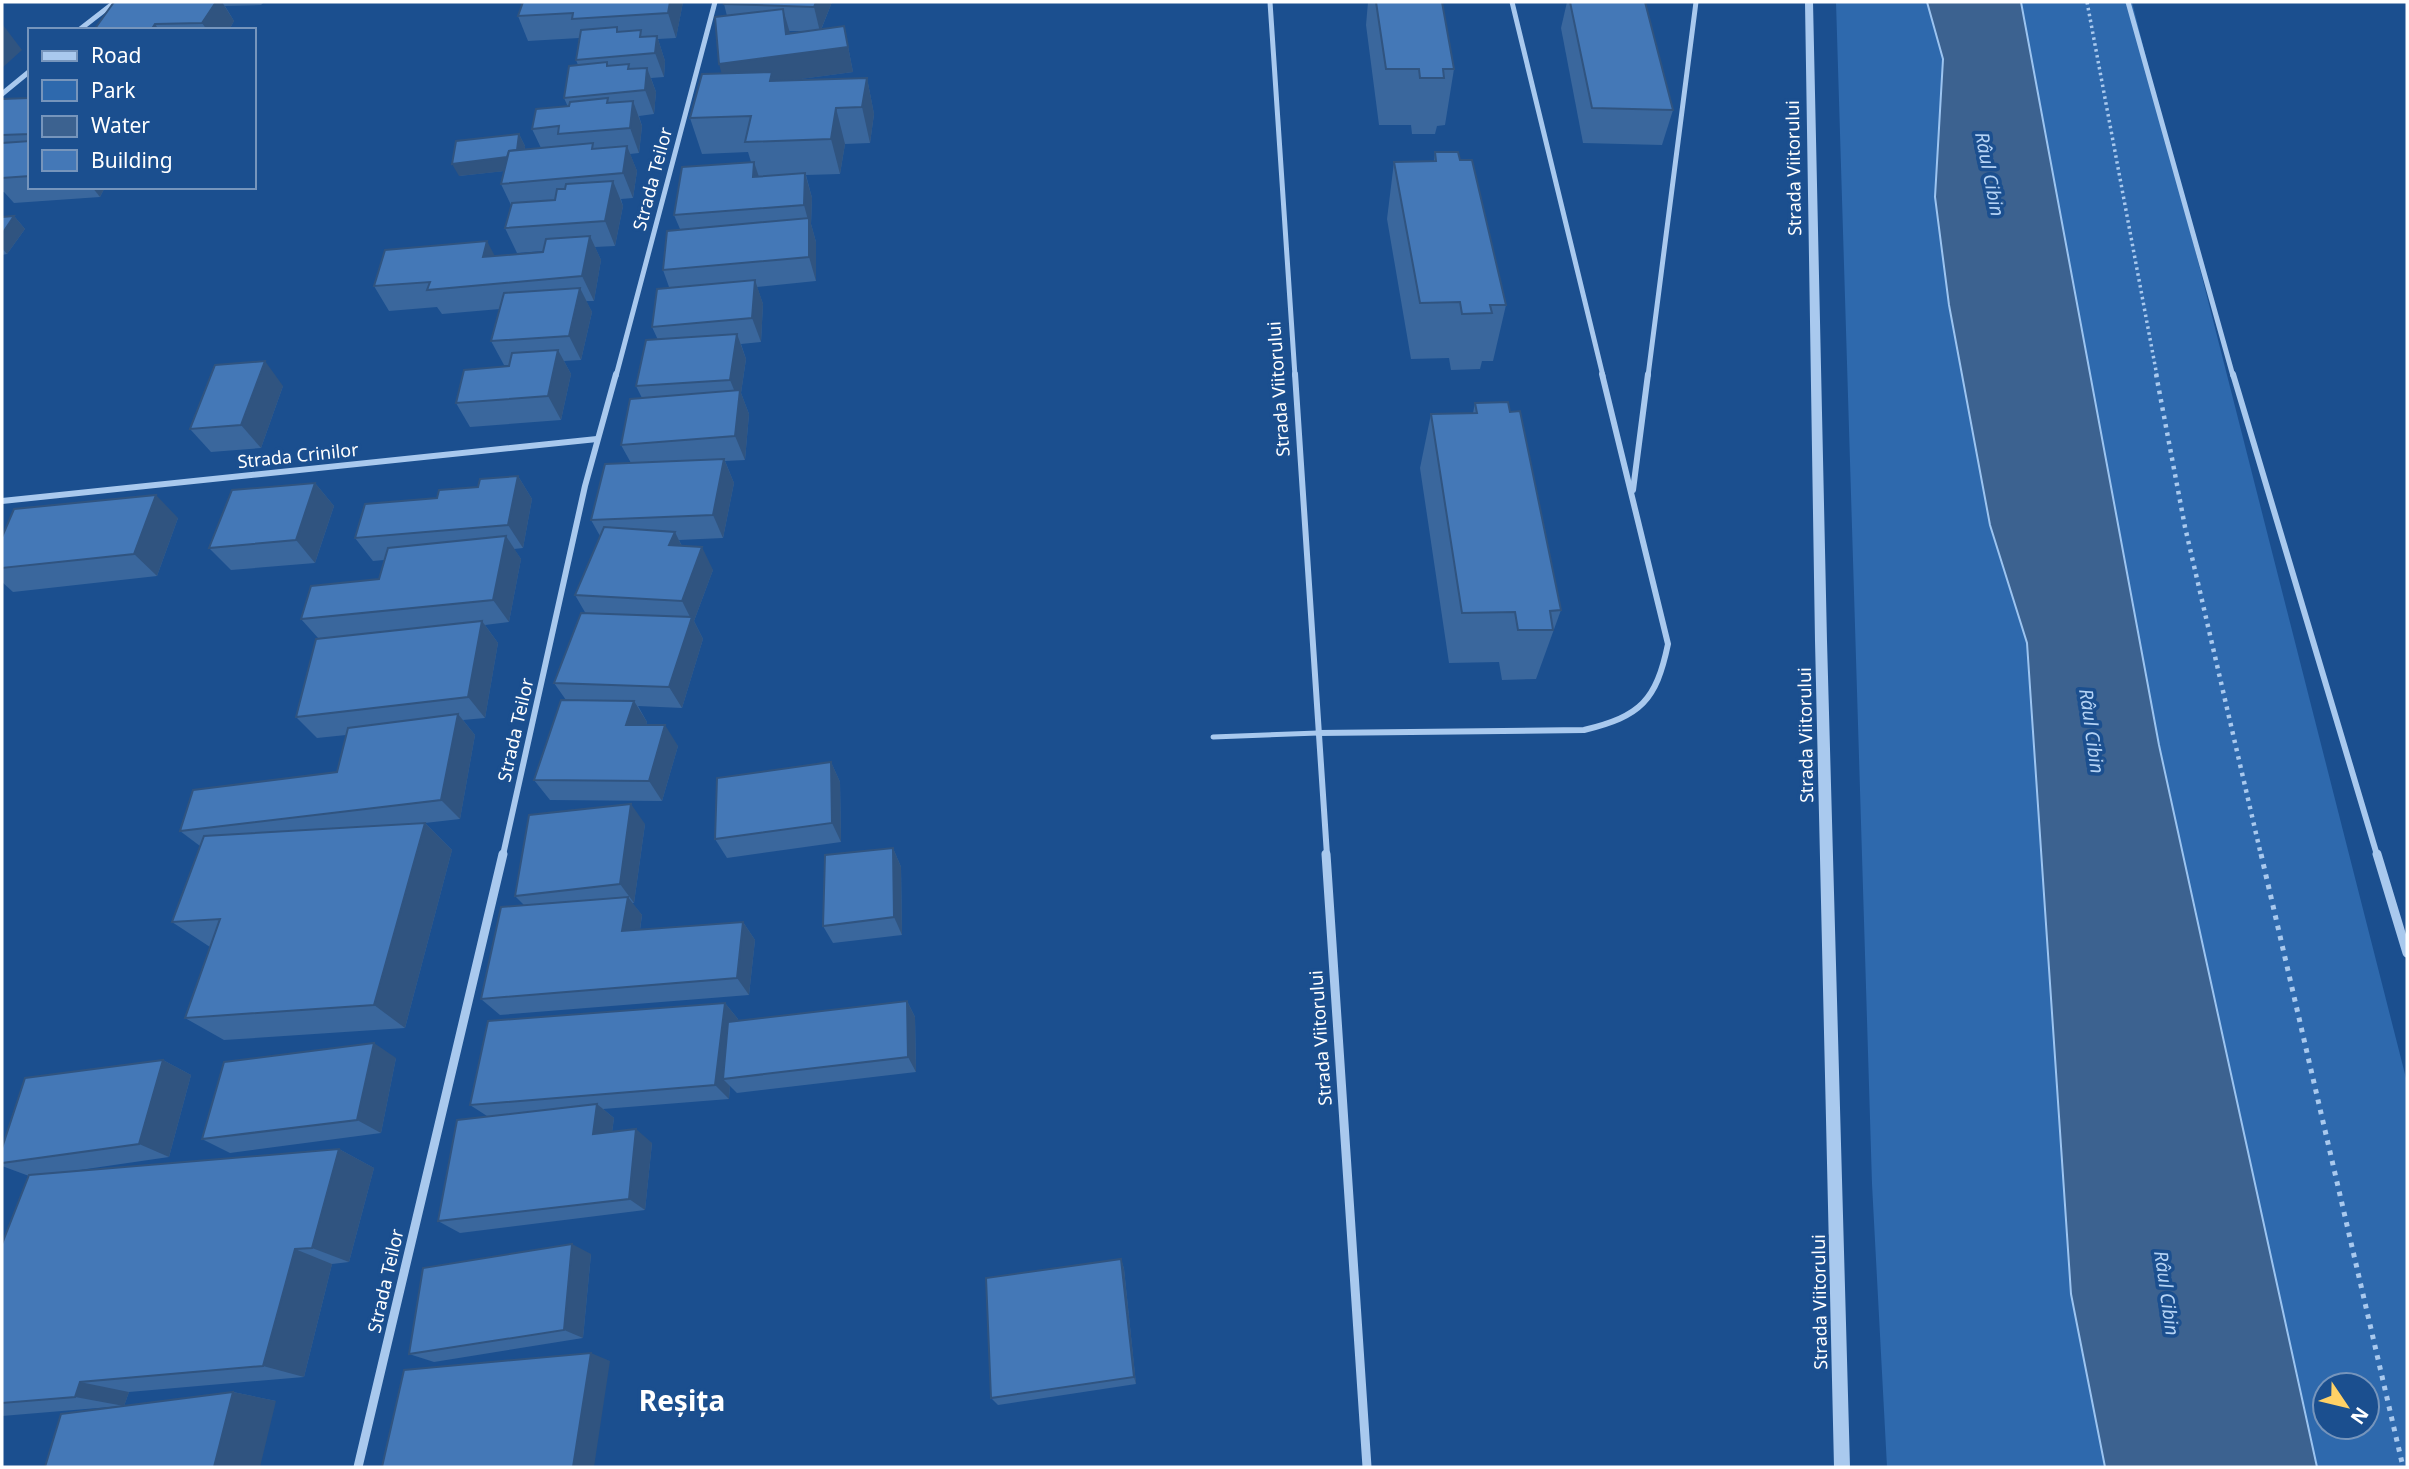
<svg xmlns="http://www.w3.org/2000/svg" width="2409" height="1469" viewBox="0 0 2409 1469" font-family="'Noto Sans',sans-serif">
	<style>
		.green { fill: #2e69ad; fill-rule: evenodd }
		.water { fill: #3c6290; stroke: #9cc4f0; stroke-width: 2 }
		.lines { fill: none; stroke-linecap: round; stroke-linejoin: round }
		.path-far2 { stroke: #a9c9ee; stroke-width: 3.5; stroke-dasharray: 2.5 3.5; stroke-linecap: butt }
		.path-far1 { stroke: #a9c9ee; stroke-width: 4.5; stroke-dasharray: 3.5 5; stroke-linecap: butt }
		.path { stroke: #a9c9ee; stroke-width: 5; stroke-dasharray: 4.5 6; stroke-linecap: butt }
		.service { stroke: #a9c9ee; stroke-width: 5 }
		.minor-far2 { stroke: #a9c9ee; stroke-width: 5 }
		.minor-far1 { stroke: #a9c9ee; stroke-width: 6 }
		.minor { stroke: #a9c9ee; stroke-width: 9 }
		.tertiary { fill: #a9c9ee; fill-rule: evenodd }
		.wall { fill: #3a679d; fill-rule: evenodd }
		.shaded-wall { fill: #305480 }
		.building { fill: #4478b7; stroke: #305480; stroke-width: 2 }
		.labels { text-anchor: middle; stroke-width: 7; stroke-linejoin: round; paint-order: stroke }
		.street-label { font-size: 18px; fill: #fff; stroke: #1b4f8f }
		.water-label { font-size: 19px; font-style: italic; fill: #b5d3f5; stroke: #1b4f8f }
		.near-district-label { font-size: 28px; font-weight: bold; fill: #fff; stroke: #1b4f8f }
	</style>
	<rect width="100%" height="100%" fill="#1b4f8f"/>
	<path class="green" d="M1836 2H2132L2407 1082V1467H1887L1872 1184ZM2325 1385H2367V1427H2325Z"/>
	<path class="water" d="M1927 2H2021L2159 745 2317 1467H2105L2071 1294 2027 643 1990 525 1949 305 1935 197 1943 59Z"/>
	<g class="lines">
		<path class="path-far2" d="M2087 2 2157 376"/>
		<path class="path-far1" d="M2156 374 2185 527 2261 855"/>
		<path class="path" d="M2261 854 2403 1467"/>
		<path class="service" d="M1213 737 1318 733"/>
		<g class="minor-far2">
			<path d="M1270 2 1295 376"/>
			<path d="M1512 2 1603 376"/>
			<path d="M2128 2 2233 376"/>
			<path d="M79 30 115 2"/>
			<path d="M2 94 30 71"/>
			<path d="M616 376 715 2"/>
			<path d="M1648 376 1696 2"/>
		</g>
		<g class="minor-far1">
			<path d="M1295 374 1327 855"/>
			<path d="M2233 374 2377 855"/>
			<path d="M1633 490 1648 374"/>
			<path d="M2 501 597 439"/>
			<path d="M1318 733 1584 730C1641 716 1656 701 1668 644L1602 374"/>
			<path d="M503 855 585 486 616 374"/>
		</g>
		<g class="minor">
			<path d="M1326 854 1367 1467"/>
			<path d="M2377 854 2407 953"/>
			<path d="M358 1467 503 854"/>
		</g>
		<path class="tertiary" d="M1805 2H1813L1827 641 1850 1467H1834L1815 641Z"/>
	</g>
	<g class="wall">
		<path d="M114 2H264L261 5 225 6 234 21 229 30H94Z"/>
		<path d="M523 2H683L676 38 658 39 665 61 664 77 651 78 656 92 654 114 639 116 642 126 639 153 630 154 637 171 633 198 621 199 623 206 615 246 595 247 601 260 594 301H586L592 312 581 360 564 361 571 374 561 420 470 427 456 403 509 366V365H504L491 341 500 309 442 314 437 307 389 311 374 286 495 256 543 252V251L517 253 505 228 511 205 501 184 504 171 459 176 519 134 525 146V149L541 148 532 129 568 107 564 98 578 65 576 60 579 38 528 41 518 16Z"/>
		<path d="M725 2H832L821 30 844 26 853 72 785 81 867 78 874 114 870 143 845 144 840 174 806 175 812 198 811 224 816 242V281L757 287 763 304 761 342 741 344 746 359 741 393 749 414 745 460 725 461 734 483 723 538 679 540 682 546 713 570 694 621 703 639 682 708 638 706 647 722 646 725 678 746 662 801 550 800 534 780 566 700 554 683 586 614 575 595 600 536 591 520 631 463 621 445 642 398 636 386 658 340 652 327 669 287 663 270 680 229 674 215 751 162 748 152 702 154 690 118 722 74 727 16 724 4ZM789 31H808L790 34Z"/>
		<path d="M1368 2H1442L1454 69 1445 125 1437 126 1435 134H1412L1411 125H1379L1366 25Z"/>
		<path d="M1567 2H1645L1673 110 1662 145 1583 143 1561 28Z"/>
		<path d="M30 96V187H105L100 197 14 203 4 192H2V99L28 98Z"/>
		<path d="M1435 152 1460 160 1506 305 1493 361H1482L1480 369 1451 370 1449 358 1411 359 1387 219 1394 162 1434 161Z"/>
		<path d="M14 216 25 229 7 254 2 255V217Z"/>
		<path d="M283 386 261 448 211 452 190 429Z"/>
		<path d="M1475 403 1561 610 1536 679 1502 680 1499 662 1449 663 1420 468 1431 414 1473 413Z"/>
		<path d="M518 476 532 499 523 548 514 549 521 559 509 622 485 625 498 643 485 718 463 720 475 735 460 819 425 823 452 850 405 1028 224 1040 185 1018 210 947 172 922 200 846 180 831 337 772 346 735 317 738 296 717 319 639 301 619 379 579 384 560 373 561 355 538 437 498Z"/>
		<path d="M315 483 334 506 315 563 231 570 209 548Z"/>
		<path d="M178 518 157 576 13 592 2 582V537Z"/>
		<path d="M831 762 840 782 841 842 727 858 715 839Z"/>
		<path d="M645 824 634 903H632L642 915 640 930 743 922 755 940 749 995 500 1015 481 999 524 905 515 896Z"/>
		<path d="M893 848 901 867 902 935 833 943 823 926Z"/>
		<path d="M907 1001 915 1017 916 1072 737 1093 730 1086 729 1099 603 1109 614 1118 612 1132 652 1143 645 1210 460 1233 438 1221 487 1116 470 1105 725 1003 738 1019 737 1021Z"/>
		<path d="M396 1058 381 1133 230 1153 202 1139Z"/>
		<path d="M163 1060 191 1075 169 1157 59 1173 339 1149 374 1168 349 1262 332 1264 304 1377 129 1392 124 1406 233 1392 276 1401 122 1406 2 1416V1244L29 1176 2 1166V1148Z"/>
		<path d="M591 1254 583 1338 434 1362 409 1354Z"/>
		<path d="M1121 1259 1124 1269 1136 1384 998 1405 991 1398Z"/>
	</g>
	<g class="shaded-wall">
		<path d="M216 2H222L234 21 229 30H207L202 23Z"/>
		<path d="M670 2H683L676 38 668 13Z"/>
		<path d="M816 2H832L820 32 814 7Z"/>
		<path d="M783 9 790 33 844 26 853 72 726 89 719 64 786 34Z"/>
		<path d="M155 24 159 30H151Z"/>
		<path d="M3 25 22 50 2 68V27Z"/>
		<path d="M657 36 665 61 664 77 655 53Z"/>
		<path d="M647 68 656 92 654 114 645 90Z"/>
		<path d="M867 78 874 114 870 143 862 107Z"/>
		<path d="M633 101 642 126 639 153 630 128Z"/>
		<path d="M836 108 845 144 840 174 831 139Z"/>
		<path d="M519 134 525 146 523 169 459 176 452 164Z"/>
		<path d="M627 146 637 171 633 198 623 173Z"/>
		<path d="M754 162 762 186 753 177Z"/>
		<path d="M805 173 812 198 811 224 816 242V281L809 257V224L804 205Z"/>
		<path d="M613 181 623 206 615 246 605 221Z"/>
		<path d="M92 187H105L100 197Z"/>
		<path d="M14 216 25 229 7 254 2 248V234Z"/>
		<path d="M590 236 601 260 594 301 582 276Z"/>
		<path d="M487 241 500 266 483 257Z"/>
		<path d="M755 280 763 304 761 342 752 318Z"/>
		<path d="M580 288 592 312 581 360 569 336Z"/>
		<path d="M737 334 746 359 741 393 749 414 745 460 735 436 739 402 730 380Z"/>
		<path d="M558 350 571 374 561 420 548 396Z"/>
		<path d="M265 361 283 386 261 448 241 425Z"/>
		<path d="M724 459 734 483 723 538 713 515Z"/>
		<path d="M518 476 532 499 523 548 508 525Z"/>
		<path d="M315 483 334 506 315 563 296 540Z"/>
		<path d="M156 495 178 518 157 576 134 554Z"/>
		<path d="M675 532 686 555 669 545Z"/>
		<path d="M506 536 521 559 509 622 493 600Z"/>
		<path d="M702 547 713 570 694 621 703 639 682 708 669 687 691 619 682 601Z"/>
		<path d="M482 621 498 643 485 718 468 697Z"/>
		<path d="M634 701 647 722 640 745 626 725Z"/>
		<path d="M458 714 475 735 460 819 441 800Z"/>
		<path d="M665 725 678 746 662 801 649 781Z"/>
		<path d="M831 762 840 782 841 842 832 823Z"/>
		<path d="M631 804 645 824 634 903 620 884Z"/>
		<path d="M425 823 452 850 405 1028 374 1005Z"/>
		<path d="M893 848 901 867 902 935 894 917Z"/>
		<path d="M628 897 642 915 637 949 622 931Z"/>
		<path d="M743 922 755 940 749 995 737 978Z"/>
		<path d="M907 1001 915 1017 916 1072 908 1057Z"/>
		<path d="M725 1003 738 1019 731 1078 723 1079 730 1086 729 1099 715 1085Z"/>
		<path d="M374 1043 396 1058 381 1133 357 1120Z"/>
		<path d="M163 1060 191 1075 169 1157 139 1144Z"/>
		<path d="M597 1104 614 1118 610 1147 593 1134Z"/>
		<path d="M636 1129 652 1143 645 1210 629 1199Z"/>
		<path d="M339 1149 374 1168 349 1262 312 1248Z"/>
		<path d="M572 1244 591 1254 583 1338 564 1330Z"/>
		<path d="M295 1249 332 1264 304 1377 263 1366Z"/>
		<path d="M1121 1259 1124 1269 1136 1384 1134 1377Z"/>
		<path d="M591 1353 610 1361 594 1467H573Z"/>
		<path d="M80 1382 129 1392 124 1406 75 1397Z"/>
		<path d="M233 1392 276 1401 260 1467H214Z"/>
	</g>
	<g class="building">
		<path d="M114 2H216L202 23 155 24 151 30H94Z"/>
		<path d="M523 2H670L668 13 572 19 573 13 518 16Z"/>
		<path d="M725 2H816L814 7 724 4Z"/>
		<path d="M1376 2H1442L1454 69H1443L1444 78H1420L1419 69H1386Z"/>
		<path d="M1570 2H1645L1673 110 1592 108Z"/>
		<path d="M783 9 786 34 844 26 848 47 719 64 715 17Z"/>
		<path d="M617 27V32L641 30 640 37 657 36 655 53 576 60 581 30Z"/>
		<path d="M607 62V66L629 64 628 69 647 68 645 90 564 98 569 66Z"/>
		<path d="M772 72 770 81 867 78 862 107 836 108 831 139 745 142 751 116 690 118 702 74Z"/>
		<path d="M30 96V134L2 135V99L28 98Z"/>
		<path d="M608 98 607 103 633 101 630 128 558 134 559 126 532 129 536 109 569 106 570 102Z"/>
		<path d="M519 134 517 150 509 151 507 157 452 164 456 141Z"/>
		<path d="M30 141V176L2 178V143Z"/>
		<path d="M593 143 592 149 627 146 623 173 501 184 509 151Z"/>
		<path d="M1435 152H1458L1460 160H1472L1506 305H1490L1492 313 1462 314 1460 302 1420 303 1394 162 1436 161Z"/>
		<path d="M754 162 753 177 805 173 804 205 674 215 682 167Z"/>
		<path d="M613 181 605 221 505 228 512 203 555 200 557 189H565L566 184Z"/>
		<path d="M14 216 2 234V217Z"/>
		<path d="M809 218V257L663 270 667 231Z"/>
		<path d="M590 236 582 276 427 290 430 282 374 286 385 250 487 241 483 257 543 252 546 239Z"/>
		<path d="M755 280 752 318 652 327 657 289Z"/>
		<path d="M580 288 569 336 491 341 504 293Z"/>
		<path d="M737 334 730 380 636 386 646 340Z"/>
		<path d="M558 350 548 396 456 403 464 370 509 366 512 353Z"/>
		<path d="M265 361 241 425 190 429 215 365Z"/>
		<path d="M740 390 735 436 621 445 630 399Z"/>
		<path d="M1508 402 1510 412 1520 411 1561 610 1550 611 1553 630H1518L1515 612 1462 613 1431 414 1477 413 1475 403Z"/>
		<path d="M724 459 713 515 591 520 605 464Z"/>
		<path d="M518 476 508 525 355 538 365 504 437 498 439 490 478 487 480 479Z"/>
		<path d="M315 483 296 540 209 548 232 490Z"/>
		<path d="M156 495 134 554 2 568V537L14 509Z"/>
		<path d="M604 527 675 532 669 545 702 547 682 601 575 595Z"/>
		<path d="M506 536 493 600 301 619 311 586 379 579 388 548Z"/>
		<path d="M581 613 692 617 669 687 554 683Z"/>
		<path d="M482 621 468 697 296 717 316 639Z"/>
		<path d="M561 700 634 701 626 725H665L649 781 534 780Z"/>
		<path d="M458 714 441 800 180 831 193 790 337 772 348 728Z"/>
		<path d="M831 762 832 823 715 839 717 778Z"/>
		<path d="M631 804 620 884 515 896 529 815Z"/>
		<path d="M425 823 374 1005 185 1018 220 919 172 922 204 836Z"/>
		<path d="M893 848 894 917 823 926 825 855Z"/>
		<path d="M628 897 622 931 743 922 737 978 481 999 501 907Z"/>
		<path d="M907 1001 908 1057 723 1079 728 1022Z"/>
		<path d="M725 1003 715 1085 470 1105 488 1021Z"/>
		<path d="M374 1043 357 1120 202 1139 224 1062Z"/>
		<path d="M163 1060 139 1144 2 1163V1148L25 1078Z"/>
		<path d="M597 1104 593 1134 636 1129 629 1199 438 1221 457 1120Z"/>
		<path d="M339 1149 312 1248 295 1249 263 1366 80 1382 75 1397 2 1403V1244L29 1175Z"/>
		<path d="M572 1244 564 1330 409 1354 423 1268Z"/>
		<path d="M1121 1259 1134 1377 991 1398 986 1278Z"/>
		<path d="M591 1353 573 1467H382L404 1370Z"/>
		<path d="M233 1392 214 1467H45L61 1414Z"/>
	</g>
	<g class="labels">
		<g class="street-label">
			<text transform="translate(1794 168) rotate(-91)" y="6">Strada Viitorului</text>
			<text transform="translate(653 179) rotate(-75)" y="6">Strada Teilor</text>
			<text transform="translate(1279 389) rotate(-94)" y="6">Strada Viitorului</text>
			<text transform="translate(298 456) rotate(-6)" y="6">Strada Crinilor</text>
			<text transform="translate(516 730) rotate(-77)" y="6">Strada Teilor</text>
			<text transform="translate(1806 735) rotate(-91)" y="6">Strada Viitorului</text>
			<text transform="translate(1321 1038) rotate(-94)" y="6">Strada Viitorului</text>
			<text transform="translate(386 1281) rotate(-77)" y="6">Strada Teilor</text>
			<text transform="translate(1820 1302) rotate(-91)" y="6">Strada Viitorului</text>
		</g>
		<g class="water-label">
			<text transform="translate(1990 174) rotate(79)" y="7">Râul Cibin</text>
			<text transform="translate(2092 731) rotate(82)" y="7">Râul Cibin</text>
			<text transform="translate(2167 1293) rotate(82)" y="7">Râul Cibin</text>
		</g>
		<g class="near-district-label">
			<text x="682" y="1411">Reșița</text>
		</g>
	</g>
	<rect width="2409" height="1469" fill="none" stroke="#ffffff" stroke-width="7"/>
	<rect x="28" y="28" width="228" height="161" fill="#1b4f8f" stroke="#7695bc" stroke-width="2"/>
	<rect x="42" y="51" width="35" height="10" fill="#a9c9ee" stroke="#7695bc" stroke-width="2"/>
	<text x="91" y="63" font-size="21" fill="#ffffff">Road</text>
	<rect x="42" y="80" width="35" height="21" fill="#2e69ad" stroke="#7695bc" stroke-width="2"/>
	<text x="91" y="98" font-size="21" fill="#ffffff">Park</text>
	<rect x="42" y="116" width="35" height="21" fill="#3c6290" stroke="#7695bc" stroke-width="2"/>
	<text x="91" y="133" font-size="21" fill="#ffffff">Water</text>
	<rect x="42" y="150" width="35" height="21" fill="#4478b7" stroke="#7695bc" stroke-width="2"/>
	<text x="91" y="168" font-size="21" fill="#ffffff">Building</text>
	<g transform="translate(2346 1406) rotate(125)"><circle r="33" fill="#1b4f8f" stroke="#7695bc" stroke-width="2"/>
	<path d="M0-5L12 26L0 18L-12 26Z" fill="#ffd166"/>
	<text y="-10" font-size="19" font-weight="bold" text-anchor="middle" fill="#ffffff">N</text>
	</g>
</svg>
